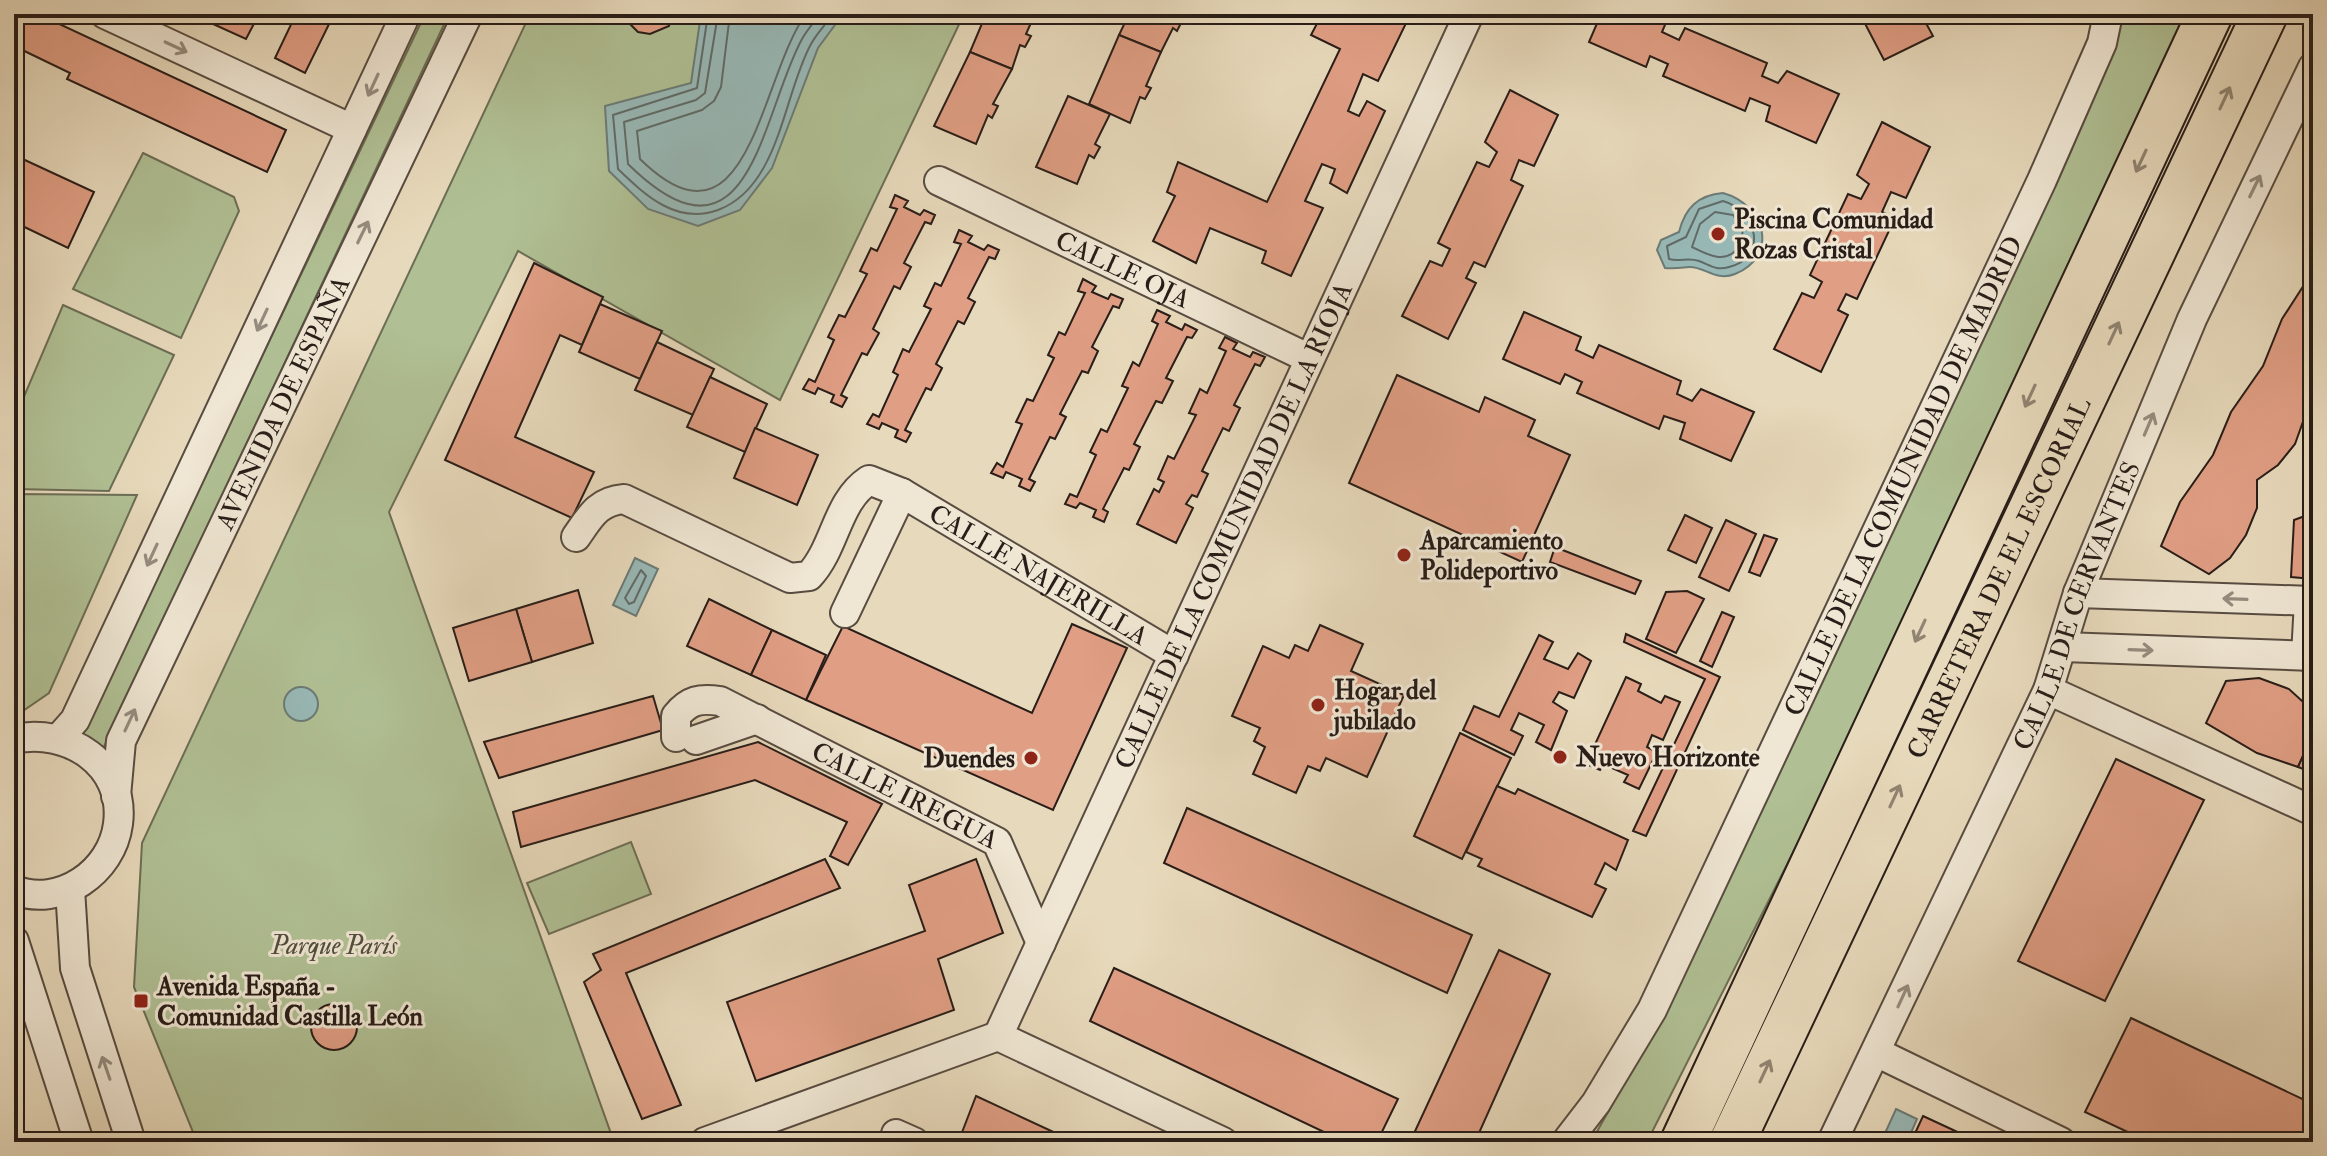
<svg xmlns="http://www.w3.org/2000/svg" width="2327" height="1156" viewBox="0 0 2327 1156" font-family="'IM FELL Double Pica',serif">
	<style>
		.green { fill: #b0c094; stroke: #6c6e56; stroke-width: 2 }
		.water { fill: #98b9b7; stroke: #6b7b77; stroke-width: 2 }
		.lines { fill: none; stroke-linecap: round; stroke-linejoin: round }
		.shore { stroke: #606b68; stroke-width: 2 }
		.building { fill: #e09e84; stroke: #281d18; stroke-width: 2 }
		.street-casing { stroke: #584c41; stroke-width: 32 }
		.highway-casing { stroke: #281d18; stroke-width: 48 }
		.street { stroke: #efe6d3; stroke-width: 28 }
		.highway { stroke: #e7d9bb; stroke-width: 44 }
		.oneway { stroke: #958c7f }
		.oneway2 { stroke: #918472 }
		.poi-dot { fill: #8f2418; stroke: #efe6d3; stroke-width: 3 }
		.labels { text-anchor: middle; stroke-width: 6; stroke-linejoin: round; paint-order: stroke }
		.poi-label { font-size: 26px; font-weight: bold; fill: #281d18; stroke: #efe6d3; text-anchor: start }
		.street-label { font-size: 26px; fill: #281d18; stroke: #efe6d3 }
		.park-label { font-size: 26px; font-style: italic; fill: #514e3d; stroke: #efe6d3 }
	</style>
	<rect width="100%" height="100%" fill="#e7d9bb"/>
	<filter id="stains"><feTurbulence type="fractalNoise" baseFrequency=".0025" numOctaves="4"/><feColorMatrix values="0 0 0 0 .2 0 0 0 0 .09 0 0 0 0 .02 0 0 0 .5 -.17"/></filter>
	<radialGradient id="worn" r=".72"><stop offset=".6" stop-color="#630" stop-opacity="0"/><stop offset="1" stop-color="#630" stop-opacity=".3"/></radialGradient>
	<g class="green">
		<path d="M425 14H449L101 753 79 741Z"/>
		<path d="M530 14H964L780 400 518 251 389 512 614 1142H197L134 987 142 843Z"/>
		<path d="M2125 14H2190L1827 785 1647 1142H1591L1657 1026 1772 789 2071 151Z"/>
		<path d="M143 153 234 197 239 211 181 338 73 289Z"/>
		<path d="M63 305 174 355 109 491 14 489V420Z"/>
		<path d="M14 494 137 495 49 693 14 717Z"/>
		<path d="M631 842 651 894 549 934 527 883Z"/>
	</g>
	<g class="water">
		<path d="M701 14H843L818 48 772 168 740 210 698 226 648 209 609 171 605 106 691 83Z"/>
		<path d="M1723 193C1766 205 1779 256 1735 274 1716 282 1704 266 1689 267 1679 268 1674 269 1665 268L1657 250 1661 240 1679 232C1685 208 1698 195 1723 193Z"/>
		<path d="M635 558 658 569 636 616 613 605Z"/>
		<circle cx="301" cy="704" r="17"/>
		<path d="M1896 1109 1917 1119 1907 1142H1881Z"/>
	</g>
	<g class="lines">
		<g class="shore">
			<path d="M708 14 697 88 613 115 618 169C646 196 677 225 718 210 780 187 783 95 811 44 817 33 826 24 833 14"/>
			<path d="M718 14 705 93 696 100 624 122 628 164C750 284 761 114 802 39 807 30 814 22 820 14"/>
			<path d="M730 14 721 87 714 101 702 110 637 131 640 159C749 266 760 76 806 14"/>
			<path d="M1723 201C1758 211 1768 258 1729 267 1716 271 1710 265 1699 261 1689 257 1679 262 1669 259L1667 246 1686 237 1699 209Z"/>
			<path d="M1715 212 1733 215 1743 228 1741 245C1726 265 1710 256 1692 247L1700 224Z"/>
			<path d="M641 570 646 576 634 602 629 604 625 598Z"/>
		</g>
	</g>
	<g class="building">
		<path d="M14 14H38L286 130 267 172 67 79 70 73 14 46Z"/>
		<path d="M191 14H259L246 39Z"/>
		<path d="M296 14H334L305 73 275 58Z"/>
		<path d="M606 14H672L669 26 650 34 638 32 623 17Z"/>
		<path d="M986 14H1035L1026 34 1031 36 1025 47 1020 45 1012 69 970 52Z"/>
		<path d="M1129 14H1178L1184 17 1177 31 1173 28 1161 52 1119 35Z"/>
		<path d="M1322 14 1410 15 1378 81 1363 74 1348 111 1359 116 1367 101 1385 111 1347 193 1330 183 1335 169 1322 164 1305 201 1323 208 1291 276 1262 263 1266 251 1210 228 1196 263 1153 241 1175 196 1167 192 1178 162 1267 202 1340 49 1311 35Z"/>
		<path d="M1601 14H1653L1667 20 1662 32 1679 40 1685 28 1767 63 1762 76 1778 83 1787 71 1839 94 1816 143 1766 121 1770 106 1750 98 1745 111 1663 76 1668 64 1650 56 1646 67 1589 42Z"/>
		<path d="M1860 14H1921L1933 36 1884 60Z"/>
		<path d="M1119 35 1161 52 1146 86 1151 88 1145 99 1140 97 1130 123 1089 104Z"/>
		<path d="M970 52 1012 69 993 104 998 106 992 118 988 115 976 144 934 126Z"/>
		<path d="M1510 90 1558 115 1534 166 1519 160 1511 180 1523 186 1485 267 1474 262 1466 278 1476 283 1448 339 1402 316 1430 261 1442 266 1450 249 1438 243 1477 162 1489 167 1497 152 1485 142Z"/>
		<path d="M1068 96 1110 114 1095 144 1100 147 1094 158 1089 155 1077 184 1036 167Z"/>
		<path d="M1882 122 1930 147 1906 198 1891 192 1882 212 1895 218 1857 299 1846 294 1838 310 1848 315 1821 372 1774 349 1802 293 1814 298 1822 282 1810 275 1848 194 1861 199 1869 184 1857 175Z"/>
		<path d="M14 155 94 192 68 248 14 222Z"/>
		<path d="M895 195 908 201 904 207 920 215 924 210 935 215 931 224 925 222 904 263 911 267 900 289 894 286 873 329 879 333 867 355 862 353 841 395 847 398 842 407 831 402 834 395 818 388 815 394 803 389 809 379 815 382 834 340 828 337 839 315 845 317 867 274 860 271 871 248 877 251 897 209 890 207Z"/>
		<path d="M959 230 972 236 968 242 984 250 988 245 999 250 995 259 989 257 968 298 975 302 964 324 958 321 936 364 942 368 931 390 926 388 905 430 911 433 906 442 895 437 898 430 882 423 879 429 867 424 873 414 879 417 898 375 893 372 903 349 909 352 931 309 924 306 935 283 941 286 961 244 954 242Z"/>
		<path d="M534 263 603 297 582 345 560 335 515 437 594 472 572 518 445 460Z"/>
		<path d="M2313 271V384L2307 388 2305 416 2295 444 2278 465 2257 480V508L2246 535 2230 558 2209 574 2161 546 2180 502 2213 455 2231 412 2263 366 2282 319Z"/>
		<path d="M1083 279 1096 286 1092 292 1108 299 1111 294 1123 299 1119 308 1113 306 1092 347 1098 351 1088 373 1082 371 1060 414 1066 417 1055 439 1050 437 1029 479 1035 482 1030 491 1019 486 1022 479 1006 472 1003 478 991 473 997 463 1003 467 1022 424 1016 422 1027 399 1033 401 1054 358 1048 355 1059 332 1065 335 1085 293 1078 291Z"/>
		<path d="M600 304 662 331 640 379 579 352Z"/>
		<path d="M1157 310 1170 316 1166 322 1182 330 1185 324 1197 330 1192 338 1187 337 1166 378 1173 381 1162 403 1156 401 1134 444 1140 447 1129 470 1124 468 1103 509 1108 512 1104 522 1093 517 1096 510 1080 503 1076 508 1065 504 1070 494 1077 497 1096 455 1090 452 1101 429 1107 432 1128 388 1122 386 1133 362 1139 366 1158 324 1152 321Z"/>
		<path d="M1524 312 1581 337 1576 350 1593 358 1599 345 1681 381 1677 394 1692 401 1701 389 1754 412 1731 461 1680 439 1685 423 1664 416 1659 429 1577 393 1582 382 1565 374 1560 384 1503 359Z"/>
		<path d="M1225 337 1237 343 1233 349 1250 357 1253 352 1265 357 1260 366 1255 364 1234 405 1240 408 1229 431 1223 428 1202 471 1208 474 1197 497 1192 495 1186 504 1193 508 1176 543 1137 524 1154 489 1159 492 1164 482 1158 479 1168 456 1174 459 1196 415 1189 413 1200 389 1207 393 1226 351 1219 348Z"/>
		<path d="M657 342 714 369 693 415 635 390Z"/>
		<path d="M1397 375 1479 412 1485 397 1535 420 1528 436 1570 455 1522 562 1349 483Z"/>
		<path d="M710 377 767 404 745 452 687 427Z"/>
		<path d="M755 428 818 455 797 505 734 478Z"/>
		<path d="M2313 513V579L2291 577 2294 520Z"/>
		<path d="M1685 515 1712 528 1696 563 1668 550Z"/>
		<path d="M1726 520 1756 534 1729 591 1699 577Z"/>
		<path d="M1764 535 1777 539 1760 576 1749 572Z"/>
		<path d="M1555 547 1641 581 1635 594 1550 562Z"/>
		<path d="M578 590 593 643 532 662 516 609Z"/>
		<path d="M1687 591 1704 599 1676 653 1646 639 1666 592Z"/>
		<path d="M709 599 772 630 751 675 687 646Z"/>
		<path d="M516 609 532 662 469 681 453 628Z"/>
		<path d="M1722 612 1734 617 1712 667 1700 661Z"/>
		<path d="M1072 624 1127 648 1053 810 806 700 843 626 1032 713Z"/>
		<path d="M1320 625 1363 644 1351 671 1404 695 1367 777 1326 758 1320 771 1308 766 1296 793 1253 774 1265 747 1254 741 1260 728 1232 716 1263 646 1289 658 1295 645 1308 651Z"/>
		<path d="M772 630 826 655 806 700 751 675Z"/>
		<path d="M1626 634 1720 677 1646 836 1633 831 1705 679 1624 642Z"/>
		<path d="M1539 635 1553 642 1544 659 1568 669 1578 653 1591 661 1574 698 1559 692 1553 702 1567 711 1551 750 1536 742 1544 725 1519 713 1511 730 1523 736 1514 755 1463 730 1474 706 1499 717Z"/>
		<path d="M1626 677 1641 684 1638 691 1661 703 1665 696 1680 702 1663 740 1652 735 1647 747 1657 752 1639 789 1624 782 1628 775 1603 764 1600 770 1586 764Z"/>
		<path d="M2259 678 2289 689 2313 711V734L2298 767 2257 753 2206 723 2226 681Z"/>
		<path d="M653 696 663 730 499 778 484 742Z"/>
		<path d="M1460 733 1511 758 1462 859 1414 836Z"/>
		<path d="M2313 734V773L2298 767Z"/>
		<path d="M758 742 882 804 848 865 830 856 847 822 755 780 521 847 513 812Z"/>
		<path d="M2116 759 2204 800 2105 1001 2018 961Z"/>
		<path d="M1497 786 1515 794 1518 789 1628 840 1616 870 1605 863 1595 884 1606 889 1592 917 1478 866 1482 859 1466 852Z"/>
		<path d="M1187 808 1472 935 1447 993 1164 863Z"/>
		<path d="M825 859 840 888 626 973 681 1105 642 1119 584 982 601 970 593 954Z"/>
		<path d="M976 859 1003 933 938 959 954 1010 756 1081 727 1002 925 931 909 885Z"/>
		<path d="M1499 950 1550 974 1475 1142H1410Z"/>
		<path d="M1114 968 1398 1099 1377 1142H1345L1090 1021Z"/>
		<circle cx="334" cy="1027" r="23"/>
		<path d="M2131 1018 2313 1104V1142H2149L2085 1112Z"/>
		<path d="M976 1096 1075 1142H976L961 1135Z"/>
		<path d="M1923 1116 1979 1142H1911Z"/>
	</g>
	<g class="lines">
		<g class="street-casing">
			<g id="street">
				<path d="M105 14 352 129"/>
				<path id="s1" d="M939 181 1308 358"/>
				<path id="s2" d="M576 537C590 517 598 501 624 499L790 578 809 576C836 547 836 502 869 480L902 493 1174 655"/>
				<path d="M2078 593 2313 601"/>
				<path d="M845 613 902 493"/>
				<path d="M2063 647 2313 656"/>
				<path d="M2306 656 2309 601"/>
				<path d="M2048 690 2313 811"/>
				<path d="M60 737 75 720 406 14"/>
				<path id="s3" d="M676 737V716C689 700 700 698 720 701L997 842 1041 943"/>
				<path d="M14 739C67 727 126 764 118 824 112 872 60 908 14 890"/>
				<path d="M696 740 757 719"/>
				<path id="s4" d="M116 796 121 741 468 14"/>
				<path d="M70 889 75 968 131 1142"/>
				<path d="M14 941 79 1142"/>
				<path id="s5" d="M998 1036 1469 14"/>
				<path d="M1876 1052 2061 1142"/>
				<path d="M896 1134 914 1142"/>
				<path d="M705 1142 998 1036 1223 1142"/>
				<path id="s6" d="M1566 1142 1596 1103 1652 1010 2042 180 2102 43 2108 14"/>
				<path id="s7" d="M1832 1142 2048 690 2078 593 2192 319 2313 67"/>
			</g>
		</g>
		<g class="highway-casing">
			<g id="highway">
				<path d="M1683 1142 2210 14"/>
				<path id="s8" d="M1732 1142 2265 14"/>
			</g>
		</g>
		<use href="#street" class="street"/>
		<use href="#highway" class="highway"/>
	</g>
	<defs><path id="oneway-shaft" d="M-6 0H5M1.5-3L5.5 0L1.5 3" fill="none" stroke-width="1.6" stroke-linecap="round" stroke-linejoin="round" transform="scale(2)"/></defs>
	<g class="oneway">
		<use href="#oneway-shaft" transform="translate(176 47) rotate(25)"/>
		<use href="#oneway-shaft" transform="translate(373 85) rotate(115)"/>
		<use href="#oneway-shaft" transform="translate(2255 186) rotate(-64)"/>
		<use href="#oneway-shaft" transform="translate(363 232) rotate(-64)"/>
		<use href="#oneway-shaft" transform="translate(262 320) rotate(115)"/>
		<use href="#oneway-shaft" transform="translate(2149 424) rotate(-67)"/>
		<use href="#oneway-shaft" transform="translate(152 555) rotate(115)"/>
		<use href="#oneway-shaft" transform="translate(2235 599) rotate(-178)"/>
		<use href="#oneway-shaft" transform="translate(2141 650) rotate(2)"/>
		<use href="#oneway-shaft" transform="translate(130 720) rotate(-65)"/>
		<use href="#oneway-shaft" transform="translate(1903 996) rotate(-65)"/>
		<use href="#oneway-shaft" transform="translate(106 1068) rotate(-109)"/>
	</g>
	<g class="oneway2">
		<use href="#oneway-shaft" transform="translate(2225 98) rotate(-65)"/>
		<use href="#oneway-shaft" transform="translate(2141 161) rotate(115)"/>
		<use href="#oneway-shaft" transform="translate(2114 333) rotate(-65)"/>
		<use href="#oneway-shaft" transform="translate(2030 396) rotate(115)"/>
		<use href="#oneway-shaft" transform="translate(1920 631) rotate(115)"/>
		<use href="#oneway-shaft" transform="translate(1895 796) rotate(-65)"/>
		<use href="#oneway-shaft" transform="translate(1765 1071) rotate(-65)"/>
	</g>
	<g class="poi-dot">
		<circle cx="1718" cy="234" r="8"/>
		<circle cx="1404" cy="555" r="8"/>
		<circle cx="1318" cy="705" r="8"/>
		<circle cx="1560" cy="757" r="8"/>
		<circle cx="1031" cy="758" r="8"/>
		<rect x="133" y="993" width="16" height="16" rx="4"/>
	</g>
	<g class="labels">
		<g class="poi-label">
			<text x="1734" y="228">Piscina Comunidad<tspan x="1734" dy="30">Rozas Cristal</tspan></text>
			<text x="1420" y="549">Aparcamiento<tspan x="1420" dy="30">Polideportivo</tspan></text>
			<text x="1334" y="699">Hogar del<tspan x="1334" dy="30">jubilado</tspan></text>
			<text x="1576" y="766">Nuevo Horizonte</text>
			<text x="1015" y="767" text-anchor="end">Duendes</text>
			<text x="157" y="995">Avenida España -<tspan x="157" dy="30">Comunidad Castilla León</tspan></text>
		</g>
		<g class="street-label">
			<text dy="9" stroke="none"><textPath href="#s1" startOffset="204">CALLE OJA</textPath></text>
			<text dy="9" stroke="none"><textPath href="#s4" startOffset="430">AVENIDA DE ESPAÑA</textPath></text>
			<text dy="9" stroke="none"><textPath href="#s6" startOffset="748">CALLE DE LA COMUNIDAD DE MADRID</textPath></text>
			<text dy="9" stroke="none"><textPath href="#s5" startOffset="562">CALLE DE LA COMUNIDAD DE LA RIOJA</textPath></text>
			<text dy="9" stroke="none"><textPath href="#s2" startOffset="576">CALLE NAJERILLA</textPath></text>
			<text dy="9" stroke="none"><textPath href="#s8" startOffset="624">CARRETERA DE EL ESCORIAL</textPath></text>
			<text dy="9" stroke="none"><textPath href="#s7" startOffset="590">CALLE DE CERVANTES</textPath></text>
			<text dy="9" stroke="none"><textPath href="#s3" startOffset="278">CALLE IREGUA</textPath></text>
		</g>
		<g class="park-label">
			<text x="334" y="954">Parque París</text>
		</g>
	</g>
	<rect width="2327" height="1156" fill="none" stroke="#e7d9bb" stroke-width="48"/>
	<rect x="16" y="16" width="2295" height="1124" fill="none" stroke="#281d18" stroke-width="4"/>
	<rect x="24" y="24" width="2279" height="1108" fill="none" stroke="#281d18" stroke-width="2"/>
	<rect width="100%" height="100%" filter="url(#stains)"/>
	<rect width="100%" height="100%" fill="url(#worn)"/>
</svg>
